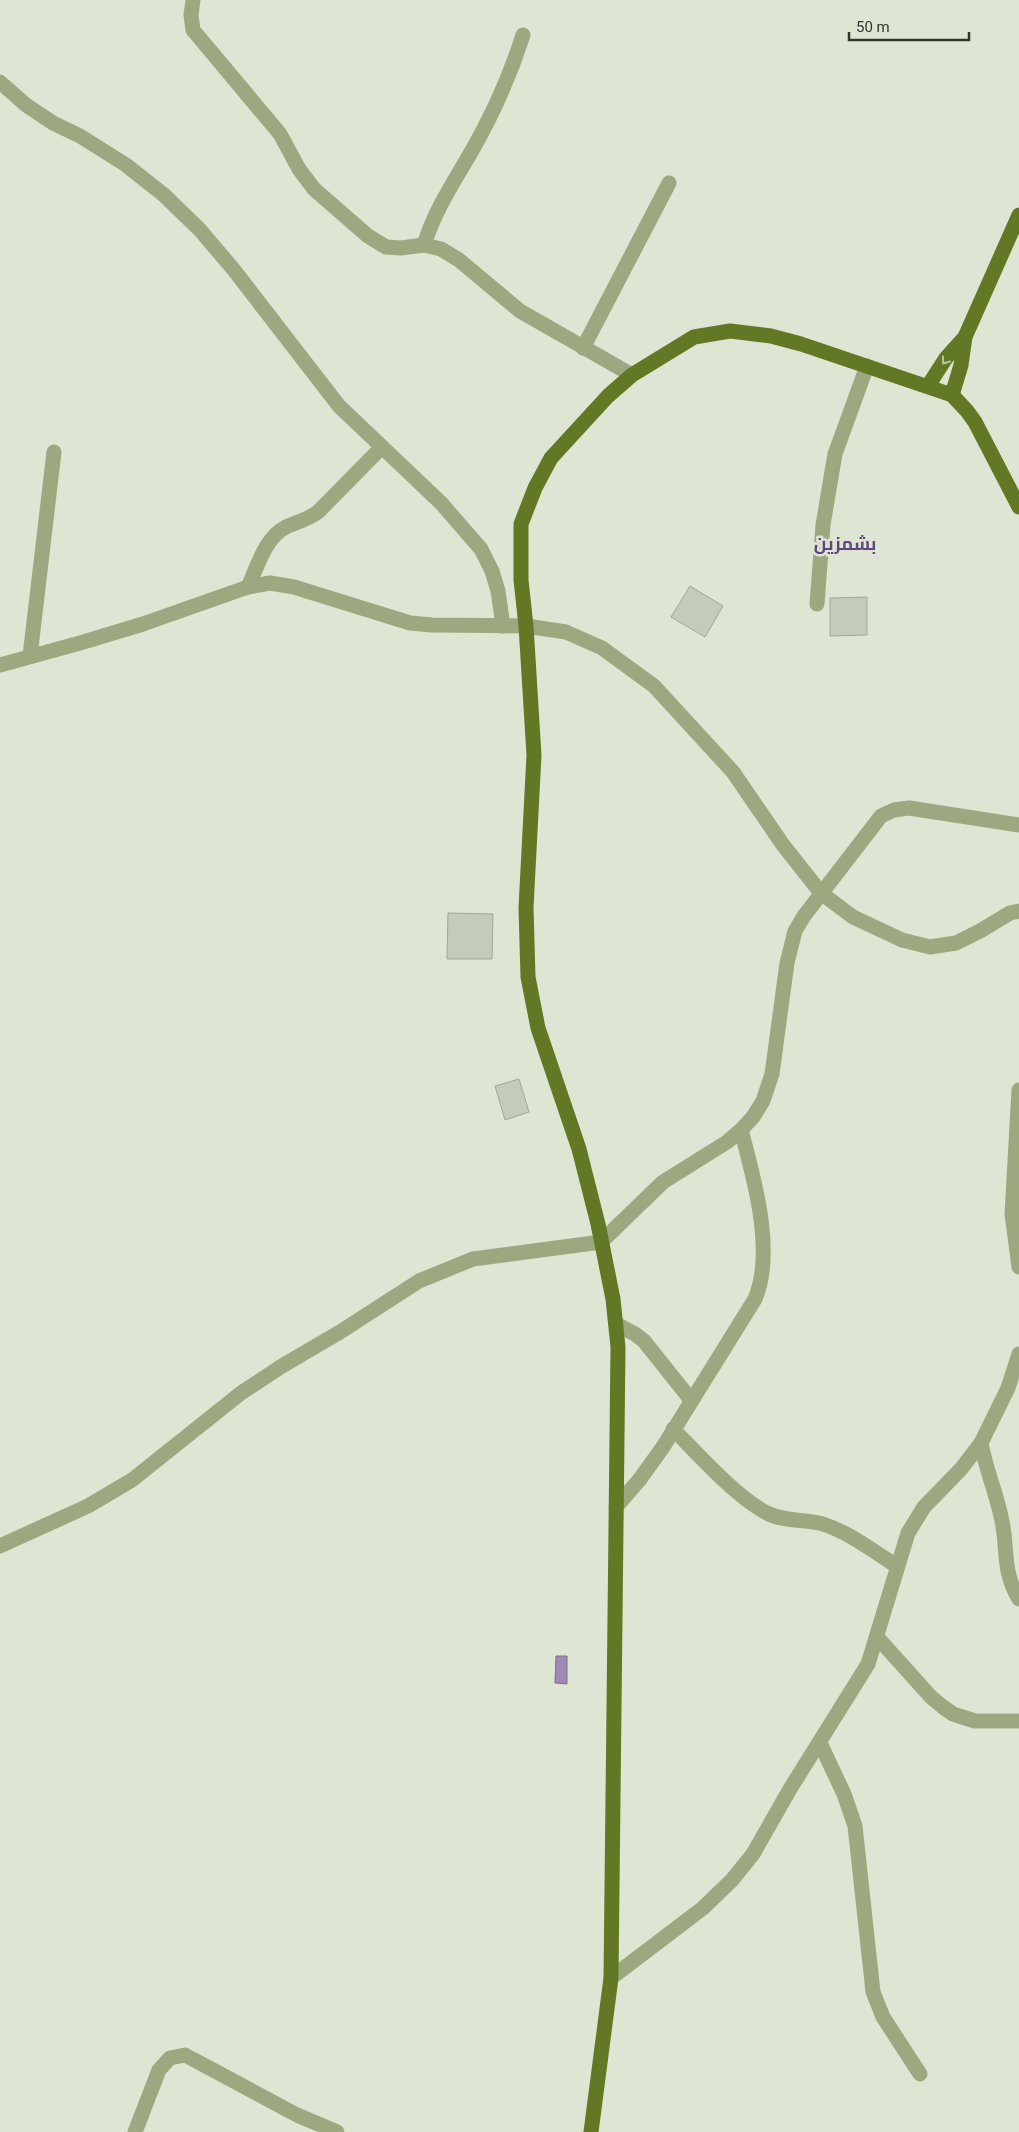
<svg xmlns="http://www.w3.org/2000/svg" width="1019" height="2132" viewBox="0 0 1019 2132" font-family="Roboto,Cairo,sans-serif">
	<style>
		.water { fill: #9e89b7; stroke: #7e708e }
		.building { fill: #c5cbb9; stroke: #a1a796 }
		.lines { fill: none; stroke-linecap: round; stroke-linejoin: round }
		.minor { stroke: #9ca980; stroke-width: 15 }
		.major { stroke: #637824; stroke-width: 15 }
		.oneway { stroke: #bac49e }
		.labels { text-anchor: middle; stroke-width: 5; stroke-linejoin: round; paint-order: stroke }
		.quarter-label { font-size: 18px; font-weight: bold; fill: #614480; stroke: #dfe5d3 }
	</style>
	<rect width="100%" height="100%" fill="#dfe5d3"/>
	<path class="water" d="M556 1656H567V1684L555 1683Z"/>
	<g class="building">
		<path d="M690 586 723 606 705 637 671 617Z"/>
		<path d="M867 597V635L830 636V598Z"/>
		<path d="M448 913 493 914 492 959H447Z"/>
		<path d="M519 1079 529 1112 505 1120 495 1086Z"/>
	</g>
	<g class="lines">
		<g class="minor">
			<path d="M193 0 191 15 193 30 280 134 299 169 314 189 368 236 386 247 401 248 424 245 441 249 459 260 520 311 632 375"/>
			<path d="M0 82 26 105 53 123 80 136 126 165 164 195 200 230 234 270 339 406 441 503 481 549 492 571 498 591 503 626"/>
			<path d="M424 245C435 210 452 185 470 154 492 116 510 76 523 35"/>
			<path d="M583 348 669 183"/>
			<path d="M248 587C257 568 265 537 286 527 297 522 307 520 318 512L382 447"/>
			<path d="M817 604 823 525 835 454 867 366"/>
			<path d="M30 656 54 452"/>
			<path d="M0 665 80 643 143 624 248 587 270 583 294 587 410 623 432 625 526 626 566 632 602 648 654 686 733 772 783 845 821 893 853 917 902 940 930 947 956 943 980 931 1010 913 1019 911"/>
			<path d="M1019 1090 1012 1214 1019 1267"/>
			<path d="M616 1324 635 1334 644 1341 691 1400"/>
			<path d="M673 1429C698 1454 737 1498 767 1513 784 1522 805 1519 823 1524 850 1533 873 1551 897 1566"/>
			<path d="M981 1443C986 1470 997 1495 1002 1521 1008 1550 1002 1571 1019 1599"/>
			<path d="M616 1507 640 1479 663 1447 755 1299C775 1252 754 1178 741 1130"/>
			<path d="M0 1546 88 1506 132 1480 241 1393 282 1366 340 1332 419 1281 473 1259 601 1242 663 1182 727 1142 741 1130 753 1117 763 1101 772 1074 787 963 795 931 804 916 881 816 894 810 909 808 1019 825"/>
			<path d="M877 1637 931 1697 943 1707 953 1714 975 1721H1019"/>
			<path d="M820 1743 844 1794 855 1826 873 1992 883 2017 920 2074"/>
			<path d="M611 1978 703 1908 732 1880 753 1854 790 1789 868 1664 908 1533 924 1507 961 1469 981 1443 1008 1388 1019 1354"/>
			<path d="M135 2132 159 2070 170 2058 185 2055 297 2115 337 2132"/>
		</g>
		<g class="major">
			<path d="M928 386 946 358 965 337"/>
			<path d="M952 395 961 365 965 337 1019 215"/>
			<path d="M591 2132 611 1978 618 1347 613 1299 598 1224 579 1149 538 1028 528 977 526 908 534 755 526 626 521 580V524L535 488 551 458 608 396 632 375 694 337 730 331 771 336 801 344 952 395 967 411 975 422 1019 507"/>
		</g>
	</g>
	<defs><path id="oneway-chevron" d="M-2-3.5L2.5 0L-2 3.5" fill="none" stroke-width="1.6" stroke-linecap="round" stroke-linejoin="round" transform="scale(1.25)"/></defs>
	<use class="oneway" href="#oneway-chevron" transform="translate(945 361) rotate(126)"/>
	<g class="labels">
		<g class="quarter-label">
			<text x="845" y="550">بشمزين</text>
		</g>
	</g>
	<path d="M849 32v8h120v-8" fill="none" stroke="#33352e" stroke-width="2.5"/>
	<text x="856" y="32" font-size="15" fill="#33352e" stroke="#dfe5d3" stroke-width="4" paint-order="stroke">50 m</text>
</svg>
